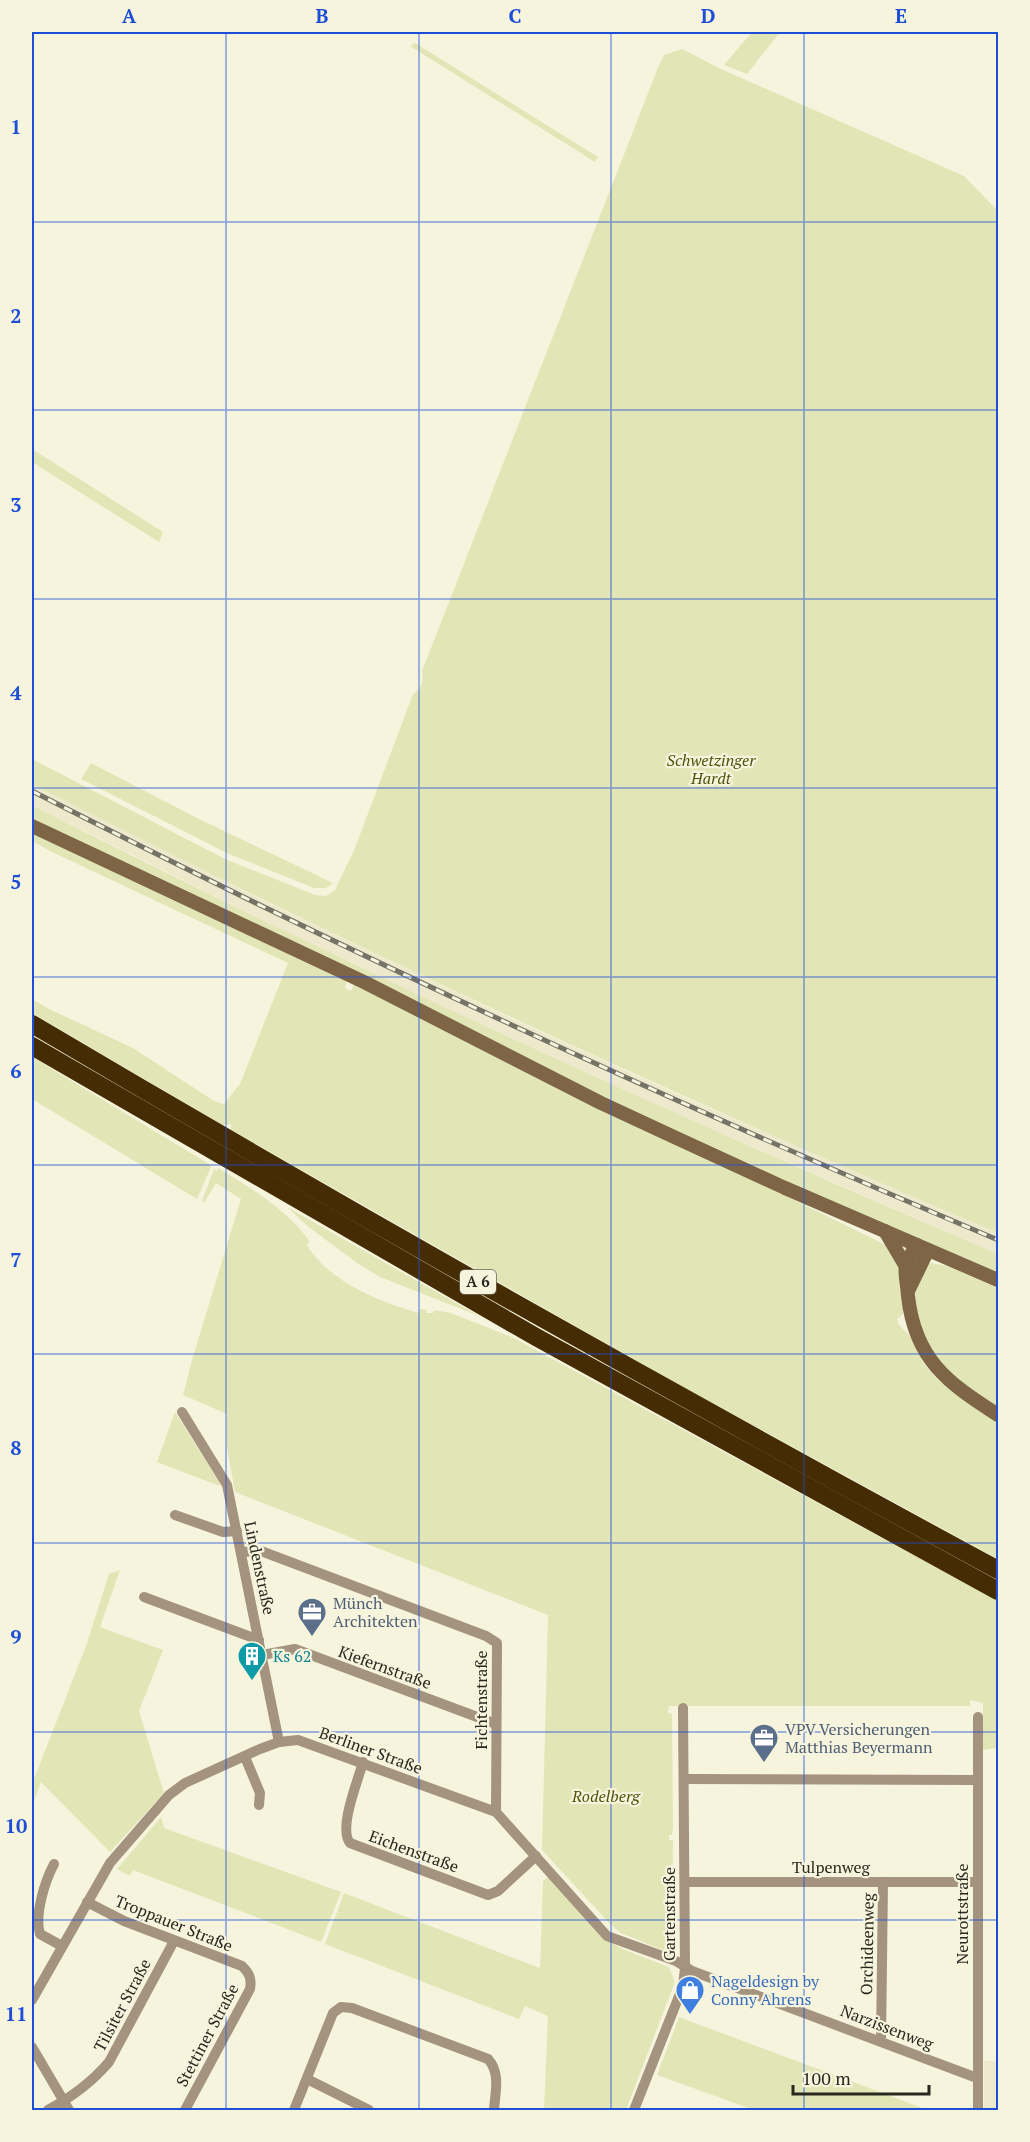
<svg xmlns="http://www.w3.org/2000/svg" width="1030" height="2142" viewBox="0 0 1030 2142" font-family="'PT Serif',serif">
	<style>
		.built { fill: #eee9cc }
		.green { fill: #e2e6b7 }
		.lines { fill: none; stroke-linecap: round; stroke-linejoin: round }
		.minor { stroke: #a4937e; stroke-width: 10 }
		.secondary { stroke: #7d6546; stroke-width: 14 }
		.motorway { stroke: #452c03; stroke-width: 18 }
		.rail-casing { stroke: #757366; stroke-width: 5 }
		.rail { stroke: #f7f4dd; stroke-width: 3; stroke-dasharray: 9; stroke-linecap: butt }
		.grid { fill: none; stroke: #1d4ed8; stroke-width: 1.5; stroke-opacity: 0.55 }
		.labels { text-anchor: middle; stroke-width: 4.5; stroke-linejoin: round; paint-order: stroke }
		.shield { fill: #f7f4dd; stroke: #676559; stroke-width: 1.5 }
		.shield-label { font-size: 15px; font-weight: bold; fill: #292820 }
		.park-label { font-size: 16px; font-style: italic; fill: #52540c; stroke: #f7f4dd }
		.street-label { font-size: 16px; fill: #292820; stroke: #f7f4dd }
		.service-label { font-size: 16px; fill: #4e5e75; stroke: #f7f4dd; text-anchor: start }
		.culture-label { font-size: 16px; fill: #0d838f; stroke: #f7f4dd; text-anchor: start }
		.shop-label { font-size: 16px; fill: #366cbe; stroke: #f7f4dd; text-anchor: start }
		.neatline { fill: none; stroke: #1d4ed8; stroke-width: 2 }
		.grid-label { font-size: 20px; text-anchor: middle; font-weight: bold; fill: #1d4ed8 }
	</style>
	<rect width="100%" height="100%" fill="#f7f4dd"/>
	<g class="built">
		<path d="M32 784 281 909 515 1020 677 1094 998 1233V1254L670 1111 347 962 32 805Z"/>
		<rect x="984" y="2061" width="14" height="49"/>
	</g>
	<g class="green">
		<path d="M752 32H780L747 74 724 65Z"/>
		<path d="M415 43 598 157 595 162 410 46Z"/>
		<path d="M682 49 721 69 964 176 998 211V1233C671 1094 348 946 32 784V759L225 859 315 895 326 896 335 890 355 848 413 694C422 688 424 681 422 671L657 70 664 55Z"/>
		<path d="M32 449 163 532 159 542 32 462Z"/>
		<path d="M91 763 197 818 333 883 326 888H314L229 854 81 779Z"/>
		<path d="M32 805C348 967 671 1114 998 1254V1272L712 1150 32 821Z"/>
		<path d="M32 831 347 981 345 988 351 991 354 984 886 1245 898 1264 900 1276 903 1307V1314L897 1319 899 1325 909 1335 924 1364 936 1378 968 1403 998 1421V1559L674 1382 231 1130V1124L223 1125 32 1013V999L49 1009 133 1048 214 1101 224 1104 240 1084 288 963 52 852 32 841Z"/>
		<path d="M32 1057 209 1164 211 1167 197 1199 32 1099Z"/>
		<path d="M218 1168C251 1188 288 1210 310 1242L307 1245C328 1281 380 1302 419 1313L420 1309 427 1310 426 1313H433L434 1310 451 1313 514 1338 998 1601V1748L983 1750V1703L970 1700V1706H669L668 1713 672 1714 673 1827 672 1835H669V1840H673L672 1904H667V1912H674V1942L663 1950 660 1949 621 1933 610 1924 542 1850 548 1615 235 1492 227 1448V1414L183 1395 192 1360 241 1199 216 1183 204 1203 202 1201 214 1169 217 1171Z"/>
		<path d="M287 1207 479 1316 380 1277 357 1263 310 1228Z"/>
		<path d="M932 1263 952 1267 998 1287V1408C962 1385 924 1359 917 1313 916 1304 913 1294 916 1285 918 1278 924 1271 927 1265Z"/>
		<path d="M175 1412 218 1480 220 1486 157 1462Z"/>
		<path d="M120 1570 100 1627 163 1650 139 1711 164 1793 110 1852 41 1782 32 1806V1784L86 1646 109 1574Z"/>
		<path d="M161 1817 164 1828 341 1892 321 1942 133 1870 130 1876 117 1869Z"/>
		<path d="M548 1877 606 1940 625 1950 669 1967 675 1982 626 2110H544L548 2016 525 2006 519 2019 325 1944 344 1893 540 1968 543 1881Z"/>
		<path d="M679 2017 928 2110H754L657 2075Z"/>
	</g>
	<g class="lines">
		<g class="minor">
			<path d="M182 1412 227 1485 279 1742"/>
			<path d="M175 1515 223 1532 237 1531"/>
			<path d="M241 1552 261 1551 486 1636 497 1643 496 1812"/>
			<path d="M144 1597 259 1640"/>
			<path d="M262 1655 295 1649 496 1724"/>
			<path d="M978 1717V2110"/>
			<path d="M245 1757 260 1793 259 1805"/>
			<path d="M363 1762C358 1781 338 1828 350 1843L488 1895 498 1891 536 1856"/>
			<path d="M684 1779 977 1780"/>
			<path d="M54 1864C45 1881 34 1915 40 1934L62 1946"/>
			<path d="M685 1882H978"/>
			<path d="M87 1902 124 1921 242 1966C249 1973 252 1978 250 1989L185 2110"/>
			<path d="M32 2000 110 1863 169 1795 185 1783 260 1749 279 1742 298 1740 496 1812 607 1936 676 1961 692 1971 977 2078"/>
			<path d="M881 2041 883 1883"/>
			<path d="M32 2047 69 2110"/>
			<path d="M307 2079 369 2110"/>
			<path d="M48 2110C70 2098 92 2082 109 2062L174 1941"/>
			<path d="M294 2110 333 2013 341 2007 352 2008 488 2059C501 2073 495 2093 494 2110"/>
			<path d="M634 2110 683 1986 685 1968 683 1708"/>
		</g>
		<g class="secondary">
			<path d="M32 826 364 982 601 1103 672 1136 785 1188 998 1280"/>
			<path d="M885 1231 905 1265"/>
			<path d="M917 1245C900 1269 906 1269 908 1296 915 1360 948 1383 998 1415"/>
			<path d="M909 1289 928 1250"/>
		</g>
		<g class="motorway">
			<path d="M32 1024C350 1212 673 1394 998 1570"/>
			<path d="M32 1046 536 1337 998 1591"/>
		</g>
		<g class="rail-casing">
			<path id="rail" d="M32 791C348 953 671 1102 998 1240"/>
		</g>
		<use href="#rail" class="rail"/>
	</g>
	<path class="grid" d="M226 32V2110M419 32V2110M611 32V2110M804 32V2110M32 222H998M32 410H998M32 599H998M32 788H998M32 977H998M32 1165H998M32 1354H998M32 1543H998M32 1732H998M32 1920H998"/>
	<defs>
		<g id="office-pin" transform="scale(1.5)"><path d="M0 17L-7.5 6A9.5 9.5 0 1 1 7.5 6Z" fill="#5c6f8a" stroke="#f7f4dd"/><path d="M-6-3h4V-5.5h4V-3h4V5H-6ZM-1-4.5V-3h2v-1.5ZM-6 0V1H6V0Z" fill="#fff"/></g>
		<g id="building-pin" transform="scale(1.5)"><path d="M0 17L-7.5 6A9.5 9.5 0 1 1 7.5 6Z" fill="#0f9aa8" stroke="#f7f4dd"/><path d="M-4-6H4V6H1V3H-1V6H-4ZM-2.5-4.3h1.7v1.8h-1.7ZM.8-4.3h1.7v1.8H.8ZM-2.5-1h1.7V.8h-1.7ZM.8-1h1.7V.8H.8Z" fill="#fff"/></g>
		<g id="shop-pin" transform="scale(1.5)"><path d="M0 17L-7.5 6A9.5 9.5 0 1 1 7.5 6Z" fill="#3f7fe0" stroke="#f7f4dd"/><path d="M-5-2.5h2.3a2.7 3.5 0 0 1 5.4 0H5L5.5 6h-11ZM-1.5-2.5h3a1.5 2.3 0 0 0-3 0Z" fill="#fff"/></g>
	</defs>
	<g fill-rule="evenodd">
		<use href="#office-pin" x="312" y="1612"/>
		<use href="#building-pin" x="252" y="1656"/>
		<use href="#office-pin" x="764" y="1738"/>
		<use href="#shop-pin" x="690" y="1990"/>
	</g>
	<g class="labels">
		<rect class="shield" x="460" y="1270" width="36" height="24" rx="4.5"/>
		<g class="shield-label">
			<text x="478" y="1287">A 6</text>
		</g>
		<g class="park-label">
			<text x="711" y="766">Schwetzinger<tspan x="711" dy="18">Hardt</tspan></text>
			<text x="606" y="1802">Rodelberg</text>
		</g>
		<g class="street-label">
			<text transform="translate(260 1568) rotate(78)" y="6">Lindenstraße</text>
			<text transform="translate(385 1667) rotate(20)" y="6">Kiefernstraße</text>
			<text transform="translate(481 1700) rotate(-90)" y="6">Fichtenstraße</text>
			<text transform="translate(371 1750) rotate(20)" y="6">Berliner Straße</text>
			<text transform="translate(414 1851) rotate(20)" y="6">Eichenstraße</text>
			<text x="831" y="1873">Tulpenweg</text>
			<text transform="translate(669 1914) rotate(-90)" y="6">Gartenstraße</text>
			<text transform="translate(962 1914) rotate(-90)" y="6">Neurottstraße</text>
			<text transform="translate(174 1923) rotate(22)" y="6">Troppauer Straße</text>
			<text transform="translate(867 1944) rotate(-89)" y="6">Orchideenweg</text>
			<text transform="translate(122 2005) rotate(-62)" y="6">Tilsiter Straße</text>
			<text transform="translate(887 2027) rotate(21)" y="6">Narzissenweg</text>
			<text transform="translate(207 2035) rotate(-62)" y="6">Stettiner Straße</text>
		</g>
		<g class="service-label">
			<text x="333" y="1609">Münch<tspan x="333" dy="18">Architekten</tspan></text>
			<text x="785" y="1735">VPV Versicherungen<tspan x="785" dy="18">Matthias Beyermann</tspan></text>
		</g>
		<g class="culture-label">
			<text x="273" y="1662">Ks 62</text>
		</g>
		<g class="shop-label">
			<text x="711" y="1987">Nageldesign by<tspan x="711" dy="18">Conny Ahrens</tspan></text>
		</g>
	</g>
	<rect width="1030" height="2142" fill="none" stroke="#f7f4dd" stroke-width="66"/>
	<path d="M793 2085v9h136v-9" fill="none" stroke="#292820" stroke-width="3"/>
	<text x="802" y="2085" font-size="18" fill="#292820" stroke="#f7f4dd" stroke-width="4.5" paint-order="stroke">100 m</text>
	<rect x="33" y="33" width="964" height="2076" class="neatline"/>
	<g class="grid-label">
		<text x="129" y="23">A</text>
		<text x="322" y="23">B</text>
		<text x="515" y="23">C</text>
		<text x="708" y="23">D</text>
		<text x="901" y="23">E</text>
		<text x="16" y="134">1</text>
		<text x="16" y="323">2</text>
		<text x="16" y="512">3</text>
		<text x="16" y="700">4</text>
		<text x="16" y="889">5</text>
		<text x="16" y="1078">6</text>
		<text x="16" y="1267">7</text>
		<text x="16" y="1455">8</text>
		<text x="16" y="1644">9</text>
		<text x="16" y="1833">10</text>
		<text x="16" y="2021">11</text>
	</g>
</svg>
